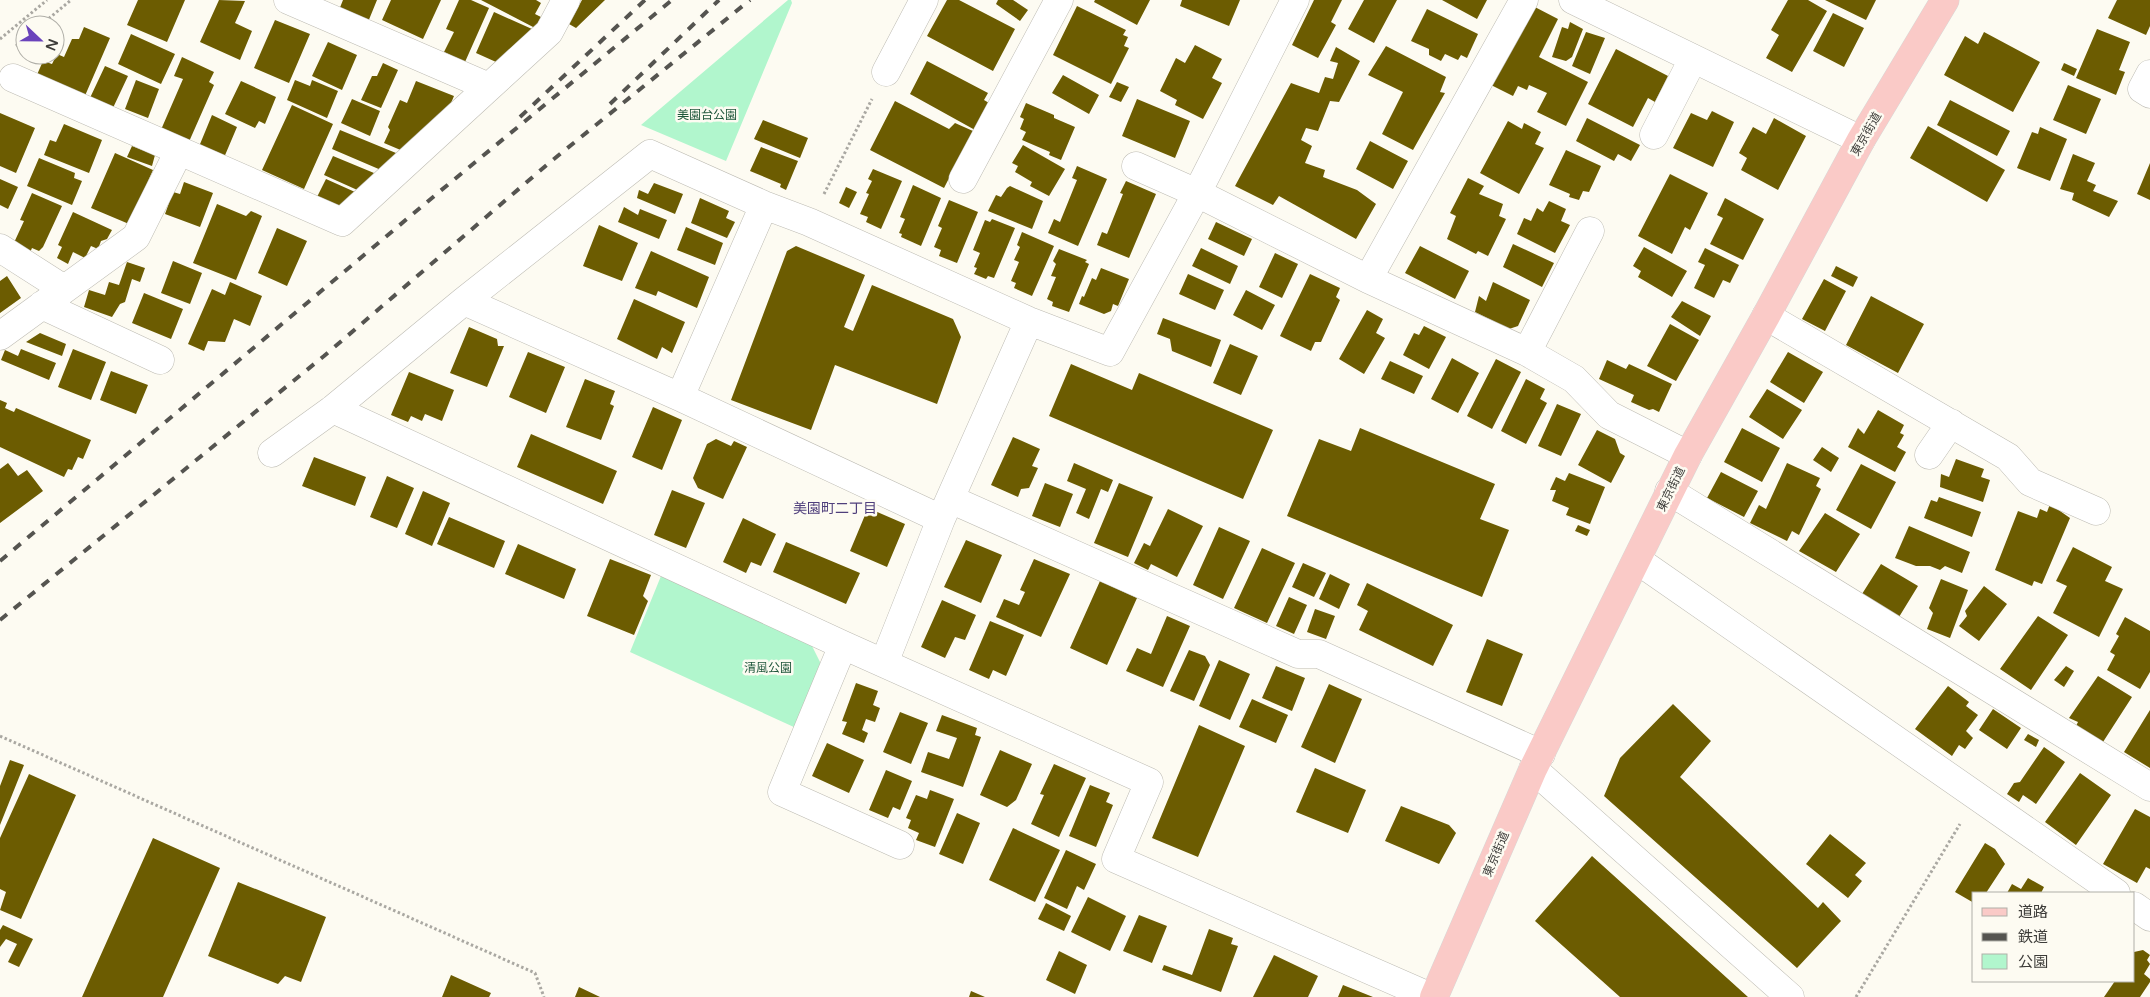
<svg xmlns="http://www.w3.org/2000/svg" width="2150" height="997" viewBox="0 0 2150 997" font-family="'Varela Round','Noto Sans JP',sans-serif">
<rect width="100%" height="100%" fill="#fdfbf2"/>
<path fill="#b1f6cd" d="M788 0H791L792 3 726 161 641 125Z
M661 576 809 640 821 664 796 728 630 652Z"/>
<path fill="#6c5c01" d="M138 0H185L167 42 127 25Z
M219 0 245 1 235 23 252 31 240 60 200 42Z
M343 0H377L368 22 339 10Z
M391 0H441L423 39 382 20Z
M459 0H471L489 8 465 62 444 52 454 32 446 29Z
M481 0H536L541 3 535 14 541 17 535 28Z
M582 0H605L576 28 569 24Z
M947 0H959L1015 29 993 71 927 36Z
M998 0H1013L1028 10 1020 21 996 4Z
M1095 0H1150L1137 25 1094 2Z
M1182 0H1240L1229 26 1180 6Z
M1314 0H1342L1331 22 1336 25 1318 58 1292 45Z
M1364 0H1397L1374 43 1348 29Z
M1442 0H1487L1477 19Z
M1788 0H1808L1827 11 1792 72 1766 58 1779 35 1771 30Z
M1825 0H1876L1866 20Z
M2117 0H2150V26L2146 35 2108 18Z
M1531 5 1558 19 1539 57 1588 82 1566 126 1537 112 1547 93 1529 85 1527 90 1518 86 1513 96 1491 85Z
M1077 6 1126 30 1123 35 1128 37 1124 46 1129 48 1111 84 1053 55Z
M1427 9 1478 34 1467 58 1461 55 1458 60 1445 54 1441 61 1429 55V49L1411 41Z
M494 12 532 29 505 66 476 53Z
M1833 13 1864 28 1844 67 1813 51Z
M275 20 310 34 289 83 254 68Z
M1570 22 1583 29 1572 57 1566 61 1552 57 1562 27 1568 29Z
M84 27 110 38 84 98 36 77 43 61 52 64 57 54 64 57 72 39H79Z
M2097 29 2130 42 2119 70 2125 72 2116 95 2076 78Z
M1586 32 1605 38 1590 74 1572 66Z
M1984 32 2040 62 2013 112 1944 75 1965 36 1978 44Z
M131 34 175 54 161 84 118 64Z
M328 42 357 55 342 90 312 76Z
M1195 45 1222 59 1212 78 1222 83 1203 119 1175 105 1177 100 1160 91 1176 58 1185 63Z
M1386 46 1446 77 1440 92 1445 93 1413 150 1382 134 1403 92 1368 75Z
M1336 47 1360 61 1339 102 1330 101 1318 131 1306 128 1301 140 1312 146 1305 163 1325 170 1323 177 1357 190 1376 204 1356 239 1279 196 1273 205 1235 186 1291 83 1319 93 1325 77 1333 79 1338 63 1330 61Z
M1616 49 1668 76 1655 102 1648 98 1633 127 1588 104Z
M182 57 214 72 209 82 214 85 188 144 160 132 183 79 174 76Z
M927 61 988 93 984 100 989 103 975 130 910 94Z
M383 63 398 70 381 108 361 100 372 76H377Z
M2064 63 2077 69 2074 76 2061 70Z
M105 66 128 76 112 110 89 100Z
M1063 75 1099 95 1089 114 1052 93Z
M136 80 159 89 148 118 125 109Z
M295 80 310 86 312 80 338 91 327 118 287 100Z
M241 81 276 97 265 124 259 121 255 128 225 114Z
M416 81 454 96 443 122 430 134 421 130 410 154 384 143 390 130 388 127 400 100 407 103Z
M1117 82 1129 87 1121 102 1109 97Z
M2068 85 2101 99 2086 134 2053 120Z
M352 99 380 111 370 136 341 123Z
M1137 99 1190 121 1175 158 1122 136Z
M1950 100 2010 131 1997 156 1937 125Z
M895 101 949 129 955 123 973 131 944 188 870 150Z
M1026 103 1054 115V118L1075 127 1061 160 1049 155 1050 152 1022 140 1026 132 1020 129 1024 119 1020 117Z
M292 105 333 124 304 189 262 170Z
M1712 111 1734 122 1713 167 1673 148 1691 113 1707 120Z
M0 113 35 128 16 173 0 166Z
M212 115 237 127 223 160 198 149Z
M1587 118 1640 145 1631 161 1618 154 1614 161 1576 141Z
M1774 118 1806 136 1778 190 1741 170 1747 158 1739 153 1753 127 1766 134Z
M763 120 808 138 800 158 754 139Z
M1508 121 1522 129 1524 123 1541 132 1535 144 1544 148 1519 194 1480 173Z
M64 124 102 140 89 173 44 155 50 140 56 142Z
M1928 126 2005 170 1987 202 1910 158Z
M2040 127 2067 139 2050 181 2017 168 2032 132 2038 134Z
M340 130 396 153 388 173 332 149Z
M1370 141 1408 161 1393 189 1356 169Z
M1023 145 1065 169 1049 196 1030 186 1032 182 1015 172 1018 166 1012 163Z
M132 146 155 155 152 166 127 157Z
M761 147 798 161 786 190 780 187 781 184 750 171Z
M1566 150 1601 166 1589 192 1583 191 1579 200 1569 197 1570 194 1549 185Z
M115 153 153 170 129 224 91 208Z
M2073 154 2095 163 2087 181 2096 185 2093 191 2118 201 2109 217 2072 200 2074 193 2060 189Z
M333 156 374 173 364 193 324 175Z
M39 158 75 173 74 178 82 181 72 205 27 186Z
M2150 163V200L2137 194Z
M1077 166 1107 179 1078 246 1048 233 1054 219 1060 222 1077 180 1072 178Z
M873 169 902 181 881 229 866 222 868 217 860 214 869 194 866 193 872 181 868 179Z
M1670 174 1708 193 1690 230 1685 227 1672 254 1638 236Z
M1468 178 1484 186 1479 194 1503 204 1499 216 1506 219 1488 256 1478 251 1476 254 1447 239 1456 216 1450 213Z
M0 179 18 187 8 209 0 205Z
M326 179 355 192 343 216 314 203Z
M1126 181 1156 194 1129 258 1097 245 1102 232 1107 234 1123 194 1120 193Z
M184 182 213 193 200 227 165 214 173 192 180 194Z
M654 183 683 194 675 214 637 198 639 190 648 194Z
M913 185 941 198 921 246 901 237 902 234 899 233 905 219 900 217Z
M1010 186 1043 201 1032 229 988 211 996 195 1001 197 1007 188Z
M846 187 857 192 849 208 839 203Z
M32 193 62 206 43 247 39 251 32 248 29 255 12 247 24 221 20 220Z
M700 198 729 211 726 218 735 222 727 238 691 223Z
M1725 198 1764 219 1743 260 1710 244 1723 218 1717 215Z
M949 200 978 212 957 263 939 256 941 250 934 247 942 228 938 226Z
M1549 201 1566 209 1561 221 1570 225 1555 253 1517 234 1524 218 1531 221 1537 208 1543 212Z
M217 204 246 216 251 211 262 216 236 280 193 263Z
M624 207 638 215 640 209 667 220 659 239 618 222Z
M73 212 112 230 107 239 101 241 98 249 91 246 85 258 73 252 68 264 57 258 62 247 58 245Z
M992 219 1015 228 994 278 988 276 986 279 974 274 977 268 974 267 980 253 973 250 985 220 990 222Z
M1216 222 1252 239 1244 256 1208 239Z
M599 225 638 243 622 281 583 266Z
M686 227 723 243 715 265 677 250Z
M277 228 307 241 287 286 258 273Z
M1022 232 1054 246 1032 296 1014 288 1016 283 1011 281 1019 262 1014 260 1020 247 1017 245Z
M1513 244 1554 263 1542 287 1503 267Z
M796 246 865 275 844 327 853 331 872 285 953 319 961 337 937 404 835 365 811 430 731 400 787 251Z
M1420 246 1469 271 1455 299 1405 273Z
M1644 247 1687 271 1672 297 1638 277 1641 271 1633 266Z
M1201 248 1238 266 1230 284 1192 266Z
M1705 248 1739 265 1730 283 1723 280 1714 298 1694 288 1705 265 1698 262Z
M1059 249 1087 260 1085 262 1089 264 1069 312 1052 306 1053 302 1047 299 1056 277 1051 276 1056 264 1053 261Z
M651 251 709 277 697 308 658 291 656 296 635 288Z
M1275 253 1298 264 1282 298 1259 287Z
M173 261 202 273 190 304 161 293Z
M127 262 145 268 140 282 132 279 125 302 120 304 112 317 84 307 89 290 105 295 109 282 119 285Z
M1836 266 1858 277 1853 287 1831 276Z
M1101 268 1129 279 1118 306 1113 304 1111 311 1104 314 1079 304 1082 296 1084 297 1092 278 1096 280Z
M1188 274 1224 290 1215 310 1179 294Z
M1310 274 1340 288 1336 297 1340 300 1321 342H1315L1311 351 1280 336Z
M7 276 21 298 0 313V281Z
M1824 279 1846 291 1825 331 1802 319Z
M230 282 262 296 250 326 234 319 225 342 208 341 204 351 188 344 212 289 225 295Z
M1493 282 1530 300 1518 326 1509 329 1475 312 1479 296 1486 301Z
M1246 290 1275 305 1262 330 1233 315Z
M144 293 183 309 171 339 132 323Z
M1871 296 1924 324 1898 373 1846 345Z
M634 299 685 322 672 353 662 347 657 359 617 339Z
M1682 301 1711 316 1700 336 1671 317Z
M1367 310 1383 319 1376 333 1385 338 1364 374 1339 359Z
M1163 318 1221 340 1211 367 1172 351 1170 339 1157 334Z
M1670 324 1699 340 1676 381 1647 366Z
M1424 326 1446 337 1429 369 1403 355 1414 333 1419 335Z
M469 327 497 339 498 346H504L487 387 450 373Z
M40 333 66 344 62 356 26 342Z
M1230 344 1258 356 1241 395 1213 383Z
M21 349 56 363 49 380 1 360 5 350 18 356Z
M73 349 106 362 91 400 58 387Z
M528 352 565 367 546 413 509 397Z
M1788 352 1823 372 1804 403 1770 382Z
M1452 358 1479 373 1458 413 1431 399Z
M1496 359 1521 372 1492 429 1467 416Z
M1607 360 1626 369 1629 364 1672 384 1659 412 1653 409 1649 410 1631 402 1634 395 1599 379Z
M1390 361 1423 376 1414 394 1381 379Z
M1071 364 1132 390 1139 373 1273 430 1243 499 1049 416Z
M111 371 148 385 136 414 100 400Z
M409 372 454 390 442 421 425 414 422 421 411 416 408 422 391 415Z
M585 379 615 391 610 404 614 406 601 440 566 427Z
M1526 379 1545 389 1540 399 1547 403 1526 444 1501 431Z
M1767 389 1802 410 1783 439 1749 417Z
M0 400 7 403 5 408 14 412 16 408 91 440 83 459 78 457 72 470 68 469 64 477 0 447Z
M1557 404 1581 414 1561 456 1538 446Z
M653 407 682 420 662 470 632 457Z
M1878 410 1904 425 1900 433 1904 435 1897 447 1906 452 1895 472 1848 447 1858 428 1864 434Z
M1360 428 1495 484 1480 519 1509 530 1482 597 1287 516 1319 439 1351 451Z
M1742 428 1780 448 1762 482 1724 462Z
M1597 430 1615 439 1620 453 1625 456 1611 483 1578 465Z
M531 434 617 471 603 504 517 467Z
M1013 437 1040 449 1032 466 1038 468 1029 488 1021 489 1018 497 991 485Z
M716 439 731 446 734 441 747 447 723 499 698 488 693 478 707 444Z
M1822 447 1839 458 1831 472 1813 460Z
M314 457 366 477 355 506 302 486Z
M1956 459 1984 469 1981 477 1990 480 1983 502 1940 487 1941 474 1949 477Z
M8 463 18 476 27 470 43 491 0 523V469Z
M1074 463 1113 480 1108 492 1101 489 1089 519 1076 513 1086 489 1067 481Z
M1787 463 1820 478 1816 486 1821 489 1799 535 1792 531 1787 541 1750 523 1759 505 1766 509Z
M1861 464 1896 482 1871 529 1836 510Z
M1721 472 1758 491 1744 517 1707 498Z
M1569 473 1605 487 1590 524 1566 515 1569 508 1552 501 1556 490H1550L1556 477 1565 481Z
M387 476 414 488 397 528 370 517Z
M1045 483 1073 494 1060 527 1032 516Z
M1119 483 1153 497 1128 557 1094 543Z
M672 490 705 503 686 548 654 535Z
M423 491 450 503 432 546 405 534Z
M1939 497 1981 512 1972 537 1924 518 1931 500 1937 502Z
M2050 504 2070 518 2042 584 2034 581 2032 586 1995 570 2018 511 2037 518 2040 509 2047 512Z
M868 508 905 524 887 567 850 551Z
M1168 509 1203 526 1177 577 1151 564 1148 570 1134 563 1144 543 1150 546Z
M1825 513 1860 534 1836 572 1799 551Z
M449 517 505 541 494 568 437 544Z
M743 518 776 534 761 566 751 562 746 573 723 562Z
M1578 525 1590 530 1587 536 1575 531Z
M1909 526 1970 552 1962 573 1945 566 1940 570 1930 566H1916L1895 558Z
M1219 527 1250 541 1223 599 1193 585Z
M966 540 1002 555 981 603 944 587Z
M786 542 860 573 846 604 773 572Z
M518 544 576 569 564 599 505 574Z
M2073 547 2112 567 2105 581 2123 589 2099 637 2053 613 2067 586 2056 581Z
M1262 548 1295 563 1267 623 1234 608Z
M610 559 651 575 643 596 648 601 634 635 587 616Z
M1034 559 1070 574 1041 637 996 617 1004 599 1019 605 1025 592 1020 590Z
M1303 563 1326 573 1314 597 1292 587Z
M1881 564 1918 586 1899 617 1862 594Z
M1330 574 1350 584 1339 609 1319 599Z
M1941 579 1968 590 1950 638 1927 629 1933 613 1929 608Z
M1100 581 1137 598 1107 665 1070 648Z
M1367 583 1453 625 1433 666 1359 630 1368 611 1357 605Z
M1984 586 2007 604 1979 641 1959 626 1967 616 1965 611Z
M1289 597 1307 605 1294 634 1276 626Z
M942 600 976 615 965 640 955 637 945 658 921 647Z
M1315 609 1335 616 1326 639 1307 632Z
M1167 616 1190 626 1163 687 1126 671 1137 648 1151 654Z
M2038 616 2068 635 2031 690 2000 669Z
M2125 617 2150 631V672L2140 689 2107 670 2115 655 2110 652 2119 636 2116 634Z
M990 621 1024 635 1006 676 993 670 989 679 969 670Z
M1487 639 1523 654 1502 706 1466 692Z
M1189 650 1205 656 1210 665 1194 701 1170 691Z
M1219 660 1250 674 1230 720 1199 706Z
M1276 666 1305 678 1292 711 1262 698Z
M2066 666 2074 671 2064 687 2054 680Z
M2098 676 2132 697 2103 742 2075 728 2078 722 2069 718Z
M856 683 878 691 873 705 880 708 875 722 866 719 862 730 868 733 864 743 842 734 847 722 842 721Z
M1329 684 1362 699 1335 763 1301 747Z
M1948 686 1969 702 1966 706 1978 715 1966 731 1973 738 1965 749 1959 745 1952 756 1915 729Z
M1252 699 1288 715 1276 743 1239 727Z
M1673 704 1711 741 1680 777 1818 908 1823 902 1841 921 1797 968 1604 796 1620 758Z
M1993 709 2021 728 2007 749 1979 730Z
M2150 710V768L2124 752Z
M900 712 928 723 911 764 883 752Z
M942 715 977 728 975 735 981 737 963 787 921 772 928 752 949 759 957 738 936 731Z
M1199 725 1245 746 1198 857 1152 838Z
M2028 734 2039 740 2036 747 2024 740Z
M827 743 864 760 849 793 812 776Z
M2044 747 2065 762 2036 804 2023 795 2019 802 2007 794 2014 783 2020 782Z
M1000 750 1032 764 1016 800 1007 807 980 795Z
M10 760 24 765 0 825V786Z
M1054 764 1086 778 1059 837 1031 824 1044 795 1040 794Z
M1315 768 1366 790 1348 833 1296 812Z
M886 770 912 781 900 810 893 807 888 818 869 810Z
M2080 773 2111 795 2076 845 2045 822Z
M29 774 76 795 21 919 0 910 6 892 0 889V838Z
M1090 785 1110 793 1106 802 1113 805 1096 847 1069 836Z
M930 790 954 799 935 847 916 840 919 833 908 828 911 820 906 818 916 795 927 799Z
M1401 806 1449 825 1456 833 1439 864 1385 841Z
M2135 809 2150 817V869L2146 867 2137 883 2103 864Z
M957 813 980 823 963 864 939 854Z
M1013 828 1060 850 1035 902 989 880Z
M1830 834 1866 863 1855 875 1862 881 1848 898 1806 864Z
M153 838 220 868 163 997H82Z
M1985 843 1995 849 2005 864 1986 893H1974V903L1955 892Z
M1066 850 1096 864 1084 890 1077 886 1067 909 1044 898Z
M1592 856 1748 997H1620L1535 921Z
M2028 878 2044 887 2041 893H2007L2012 884 2021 889Z
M238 882 326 917 301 982 285 976 278 984 208 956Z
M1088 897 1126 916 1110 951 1071 932Z
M1046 903 1071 916 1064 931 1038 919Z
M1139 915 1167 926 1152 963 1123 951Z
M3 925 33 939 19 967 8 962 17 944 6 939 0 947V930Z
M1209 929 1233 938 1231 944 1238 946 1221 992 1162 970 1164 965 1192 975Z
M2143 950 2150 955 2147 960 2150 964 2144 974 2150 979V982L2140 997H2104L2115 981H2134V952Z
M1059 951 1087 965 1075 994 1046 980Z
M1274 955 1318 976 1308 997H1253Z
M451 975 491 993 489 997H442Z
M1343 985 1373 997H1338Z
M579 987 600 997H575Z
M971 991 985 997H969Z"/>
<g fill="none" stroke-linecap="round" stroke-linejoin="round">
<defs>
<path id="minor" d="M288 0 489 87 549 32 566 0
M1573 0 1861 140
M886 72 924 0
M2150 74 2142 89 2150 94
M13 78 342 222 489 87
M1654 135 1693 59
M1136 166 1197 193 1368 279 1527 352 1574 379 1609 415 1688 455
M963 179 1059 0
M0 248 64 289
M1368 279 1524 0
M464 301 680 397 941 519
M42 305 160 360
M1766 316 2008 457 2030 482 2096 511
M0 336 136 237 179 151
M1527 352 1590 231
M680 397 764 205
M333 409 843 645 1149 782 1116 859 1431 997
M272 453 333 409 464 301 650 154 764 205 809 222 1029 321 1110 352 1197 193 1295 0
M1929 455 1951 423
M1669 491 2150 787
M950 499 1298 654H1319L1541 754
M1637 560 2116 893
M843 645 782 792 900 845
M884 663 941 519 1029 321
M1533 769 1790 997
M2134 906 2150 917"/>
<path id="major" d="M1434 997 1533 769 1688 455 1766 316 1861 140 1945 0"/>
</defs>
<use href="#minor" stroke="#bdbbb3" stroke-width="29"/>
<use href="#major" stroke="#d8d8d7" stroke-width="29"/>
<path stroke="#aaa8a2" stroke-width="3" stroke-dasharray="2.5 2.5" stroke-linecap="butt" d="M41 25 71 0
M0 39 47 0
M16 46 25 39
M824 194 872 99
M0 736 535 973 544 997
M1856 997 1960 824"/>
<use href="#minor" stroke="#fff" stroke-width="28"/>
<use href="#major" stroke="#facac7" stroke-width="28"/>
<path stroke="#555450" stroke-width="4" stroke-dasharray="9 9" stroke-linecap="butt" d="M610 104 719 0
M520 117 645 0
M0 561 439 192 672 0
M0 620 324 356 549 163 750 0"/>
</g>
<g text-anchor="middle" stroke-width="5" stroke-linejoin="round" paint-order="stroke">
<g font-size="12" fill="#1e563a" stroke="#fdfbf2">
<text x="707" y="119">美園台公園</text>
<text x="768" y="672">清風公園</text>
</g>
<g font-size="12" fill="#3d3c39" stroke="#fdfbf2">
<text transform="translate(1866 134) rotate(-60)" y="4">東京街道</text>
<text transform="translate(1671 489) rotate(-64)" y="4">東京街道</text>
<text transform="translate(1496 854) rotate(-67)" y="4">東京街道</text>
</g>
<g font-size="14" fill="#4f3f7c" stroke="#fdfbf2">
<text x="835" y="513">美園町二丁目</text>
</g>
</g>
<rect x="1972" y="892" width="162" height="90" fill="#fdfbf2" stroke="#b0afa8"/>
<rect x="1982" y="908" width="25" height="8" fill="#facac7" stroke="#b0afa8"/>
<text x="2018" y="917" font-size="15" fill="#3d3c39">道路</text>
<rect x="1982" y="933" width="25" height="8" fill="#555450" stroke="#b0afa8"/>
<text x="2018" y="942" font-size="15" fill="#3d3c39">鉄道</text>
<rect x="1982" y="954" width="25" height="15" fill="#b1f6cd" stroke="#b0afa8"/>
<text x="2018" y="967" font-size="15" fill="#3d3c39">公園</text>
<g transform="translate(40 40) rotate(112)"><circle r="24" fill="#fdfbf2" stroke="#b0afa8"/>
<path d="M0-4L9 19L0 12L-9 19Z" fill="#6a43bb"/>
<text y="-8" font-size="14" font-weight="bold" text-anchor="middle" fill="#3d3c39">N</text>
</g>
</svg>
